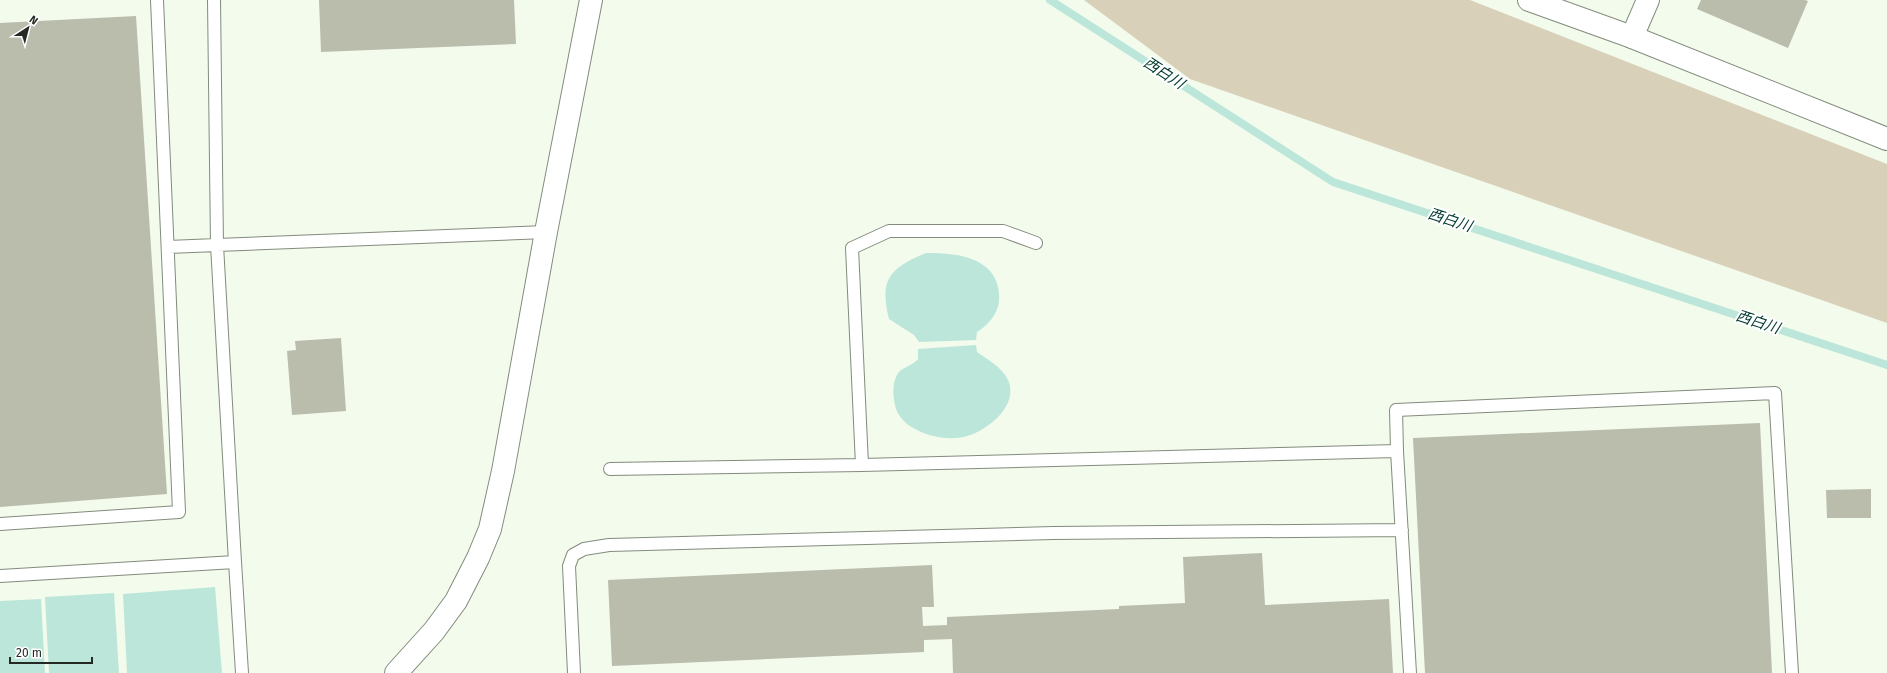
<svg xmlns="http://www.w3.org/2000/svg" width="1887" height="673" viewBox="0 0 1887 673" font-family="'Fira Sans','Noto Sans JP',sans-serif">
<rect width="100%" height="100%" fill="#f2fbec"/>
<path fill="#d8d0b8" d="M1084 0H1470L1887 164V323L1190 79Z"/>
<path fill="#bde6da" d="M926 253C959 252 1002 259 999 301 998 314 987 326 977 332L976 340 919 342 914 335 889 319C879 279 890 268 926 253Z
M976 345 977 352C987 359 1003 368 1008 380 1020 406 985 433 963 437 941 442 900 431 895 405 893 396 892 384 897 375 901 367 913 366 918 359V349Z
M215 587 222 673H127L123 594Z
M114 593 119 673H49L45 597Z
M41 599 45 673H0V601Z"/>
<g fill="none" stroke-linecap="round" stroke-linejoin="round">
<path stroke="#bde6da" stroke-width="8" d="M1050 0 1333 182 1887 365"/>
</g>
<path fill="#babcac" d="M319 0H514L516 44 321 52Z
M1701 0H1805L1808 1 1788 48 1697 9Z
M136 16 167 494 0 507V23Z
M341 338 346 411 292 415 287 351 296 350 295 341Z
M1760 423 1772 673H1425L1413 438Z
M1871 489V518H1827L1826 490Z
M1262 553 1265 605 1389 599 1393 673H953L952 639 924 640V652L612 666 608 580 932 565 934 607H922L923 626 947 625V617L1119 609V606L1185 603 1183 557Z"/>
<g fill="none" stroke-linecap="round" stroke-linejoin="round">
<defs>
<path id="service" d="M168 247 217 245 214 0
M1397 451 1410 673
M862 465 852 248 889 231H1003L1036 243
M610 469 862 465 1397 451 1396 410 1775 393 1792 673
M0 524 179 512 157 0
M235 562 242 673
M0 576 235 562 217 245 546 232
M574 673 569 566 573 555 584 549 609 545 1053 533 1402 530"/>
<path id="minor" d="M1632 37 1648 0
M396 673 434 631 456 601 478 558 490 529 503 471 546 232 591 0"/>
<path id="tertiary" d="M1529 0 1632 37 1887 139"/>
</defs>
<use href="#service" stroke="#838b7d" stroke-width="14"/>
<use href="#minor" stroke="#838b7d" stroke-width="24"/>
<use href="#tertiary" stroke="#838b7d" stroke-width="24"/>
<use href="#service" stroke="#fff" stroke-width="12"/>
<use href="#minor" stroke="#fff" stroke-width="22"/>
<use href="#tertiary" stroke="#fff" stroke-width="22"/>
</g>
<g text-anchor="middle" stroke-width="4" stroke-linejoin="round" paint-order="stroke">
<g font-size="15" font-style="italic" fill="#003a2e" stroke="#fff">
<text transform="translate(1164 73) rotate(33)" y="5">西白川</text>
<text transform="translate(1450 220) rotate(18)" y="5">西白川</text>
<text transform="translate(1758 322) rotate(18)" y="5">西白川</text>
</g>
</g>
<g transform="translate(28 28) rotate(36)" stroke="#ffffff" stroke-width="3" paint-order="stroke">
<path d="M0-3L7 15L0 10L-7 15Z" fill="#252923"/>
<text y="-6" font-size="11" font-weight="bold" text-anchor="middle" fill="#252923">N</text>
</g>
<path d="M10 657v6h82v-6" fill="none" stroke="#252923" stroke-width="2"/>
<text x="16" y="657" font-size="12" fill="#252923" stroke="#ffffff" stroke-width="3" paint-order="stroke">20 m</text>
</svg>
